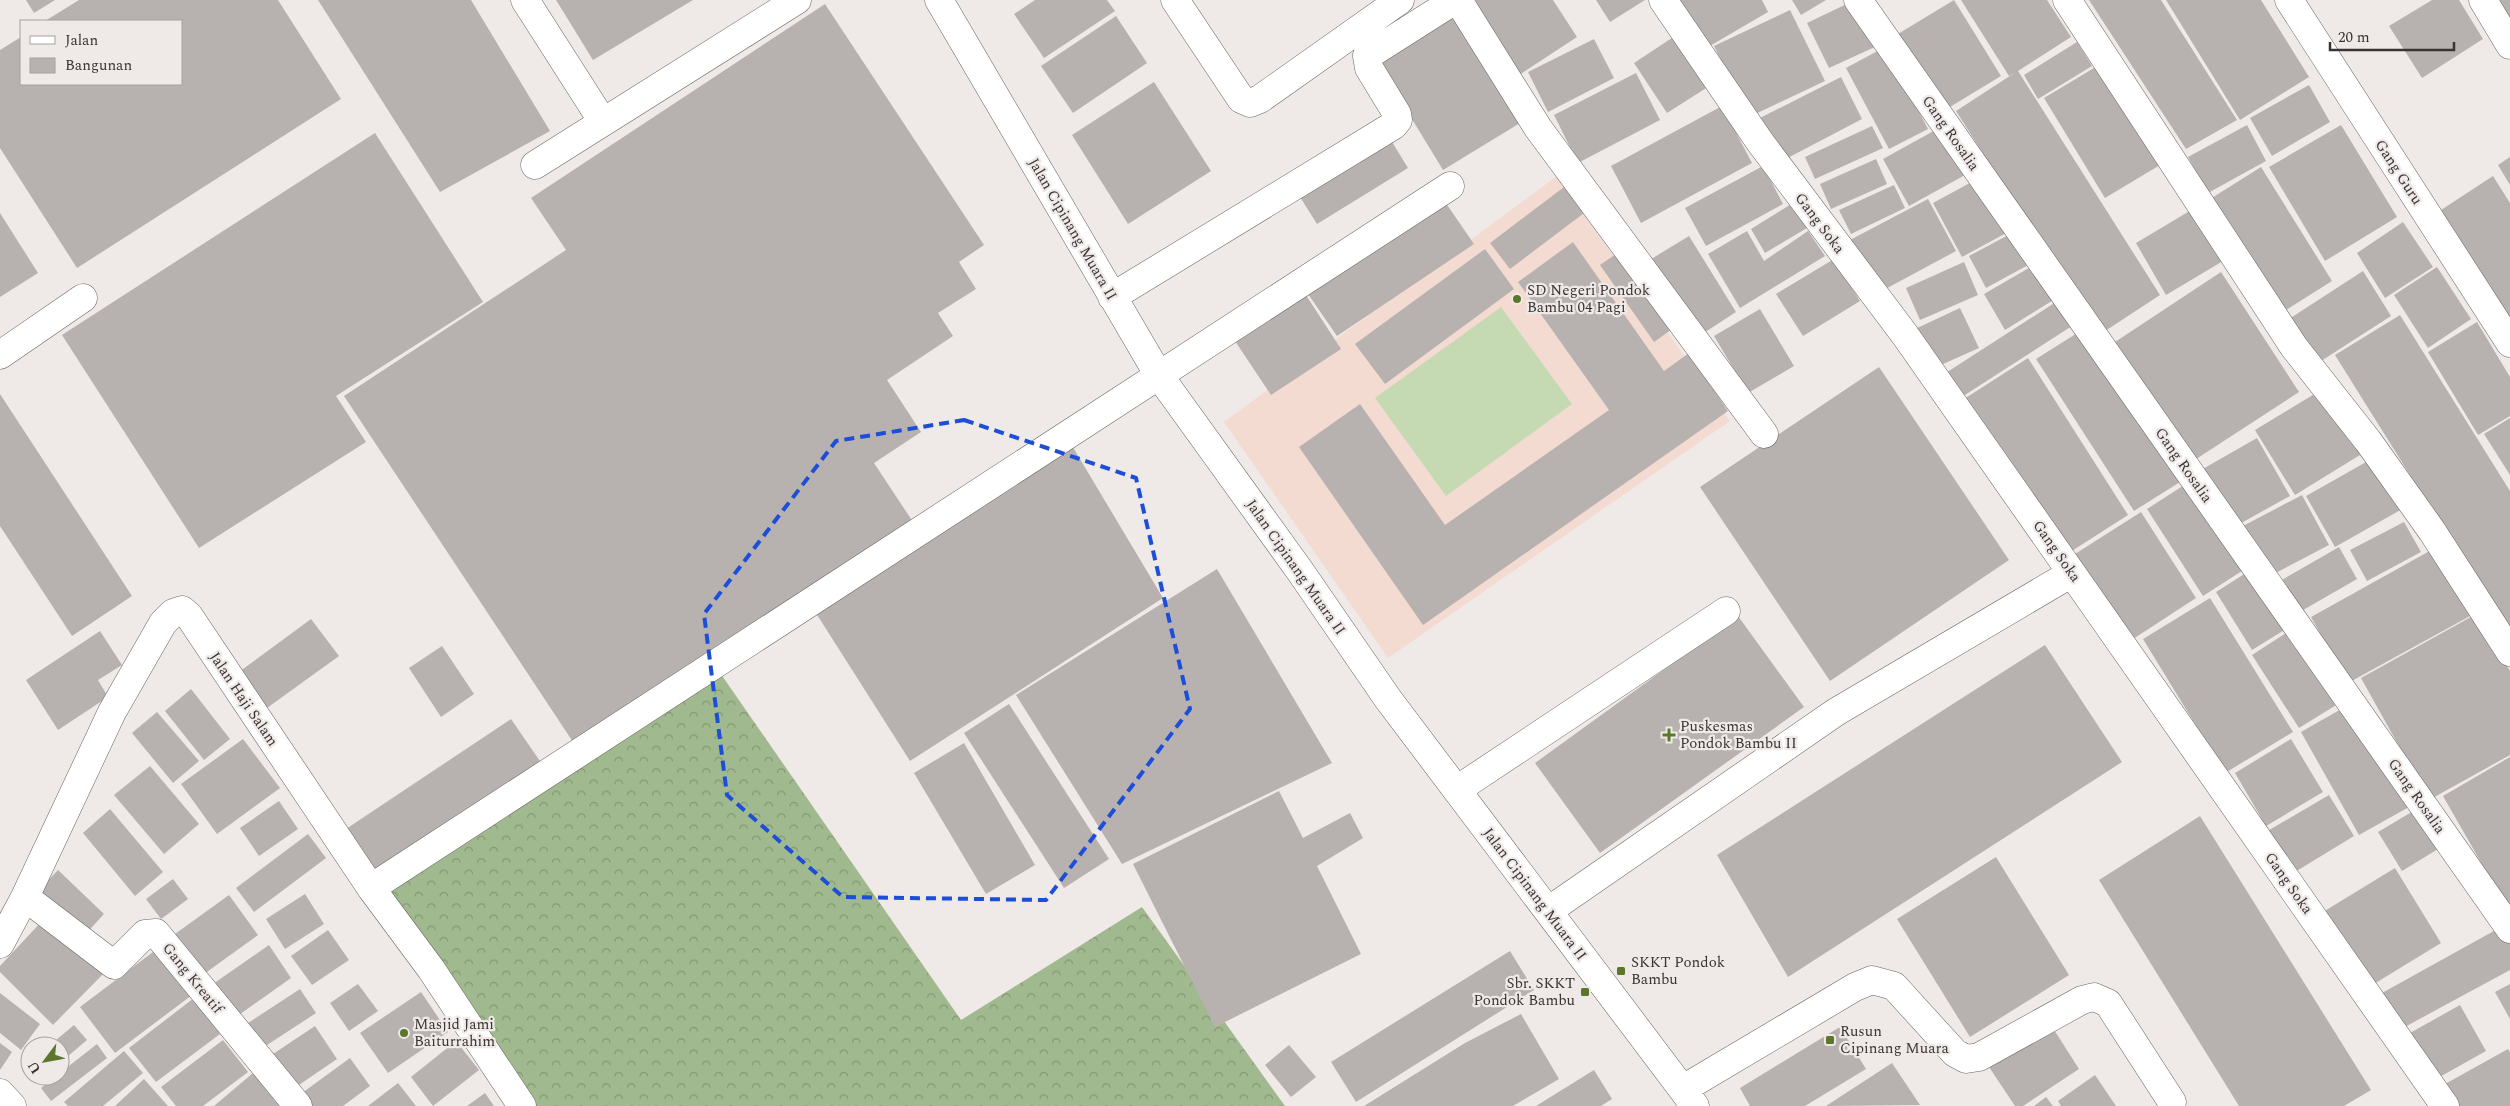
<svg xmlns="http://www.w3.org/2000/svg" width="2510" height="1106" viewBox="0 0 2510 1106" font-family="Spectral,serif">
<defs>
<pattern id="forest-crowns" width="20" height="18" patternUnits="userSpaceOnUse" patternTransform="scale(1.25)"><rect width="20" height="18" fill="#a1b98e"/><path d="M2 6a3 3 0 1 1 6 0M12 15a3 3 0 1 1 6 0" fill="none" stroke="#849775"/></pattern>
</defs>
<rect width="100%" height="100%" fill="#efe9e7"/>
<path fill="#f3dbd1" d="M1557 176 1730 421 1388 658 1224 422Z"/>
<path fill="url(#forest-crowns)" d="M716 667 961 1020 1142 907 1285 1106H533L382 891Z"/>
<path fill="#c5dab3" d="M1501 307 1572 404 1446 496 1375 398Z"/>
<path fill="#b7b2b0" d="M26 0H55L34 13Z
M79 0H278L341 99 77 268 0 148V50L21 37V84H181V21H45Z
M318 0H471L550 131 440 192Z
M556 0H693L593 60Z
M1035 0H1107L1115 11 1044 58 1014 14Z
M1473 0H1553L1577 37 1519 75Z
M1596 0H1645L1610 22Z
M1673 0H1762L1768 12 1703 50Z
M1792 0H1826L1801 15Z
M1855 0 1877 46 1829 68 1807 23Z
M1954 0 2001 76 1940 113 1893 37Z
M1961 0H2047L2071 37 2018 71 2160 295 2099 335 1956 111 2016 72 2009 76Z
M2089 0H2161L2237 120 2186 149Z
M2166 0H2261L2309 77 2240 120Z
M2432 0H2459L2483 39 2422 78 2389 26Z
M2489 0H2510V21Z
M825 4 984 245 959 262 976 289 938 313 953 336 887 380 921 432 874 463 913 522 575 745 344 396 566 250 531 198Z
M1459 10 1525 120 1443 170 1376 60Z
M1790 10 1825 81 1749 117 1714 46Z
M1116 16 1147 63 1073 113 1041 66Z
M1681 32 1714 83 1667 113 1634 63Z
M1594 39 1614 78 1548 112 1528 72Z
M2077 42 2092 66 2038 99 2024 75Z
M1885 47 1928 129 1889 149 1846 68Z
M2099 65 2160 165 2105 198 2044 98Z
M1636 73 1660 120 1578 163 1554 115Z
M1841 77 1862 119 1780 162 1758 119Z
M1154 82 1211 171 1128 224 1072 135Z
M2309 85 2330 122 2272 156 2250 118Z
M1722 106 1752 163 1641 223 1611 166Z
M2247 125 2266 161 2208 193 2188 157Z
M2341 125 2397 217 2325 261 2269 167Z
M1872 126 1883 148 1815 179 1805 157Z
M1939 128 1965 175 1909 206 1883 159Z
M1386 132 1408 168 1317 224 1295 189Z
M375 133 483 302 336 396 366 442 199 548 62 335Z
M2510 157V185L2498 165Z
M1876 159 1887 184 1831 209 1820 184Z
M1763 166 1783 204 1706 246 1685 208Z
M2261 167 2332 281 2278 315 2207 201Z
M2493 176 2510 203V333L2435 214Z
M1979 178 2008 232 1962 257 1933 203Z
M1572 181 1592 207 1510 269 1490 243Z
M1894 185 1905 208 1851 234 1839 210Z
M1443 199 1474 244 1337 336 1306 291Z
M1928 199 1956 251 1878 293 1850 240Z
M1798 200 1812 225 1765 253 1751 229Z
M2193 209 2223 261 2166 295 2136 243Z
M0 213 38 273 0 297Z
M2403 222 2433 267 2385 298 2357 253Z
M1747 231 1764 261 1808 231 1825 256 1740 308 1708 254Z
M2014 232 2030 264 1986 288 1969 256Z
M1689 236 1736 312 1696 338 1648 261Z
M1573 242 1664 371 1689 353 1728 411 1423 625 1299 447 1360 404 1445 525 1609 410 1518 282Z
M1485 249 1514 289 1385 384 1355 344Z
M1622 250 1675 327 1654 342 1600 265Z
M1834 259 1860 301 1803 336 1776 294Z
M1964 262 1978 295 1920 320 1906 288Z
M2034 265 2055 299 2005 330 1984 294Z
M2437 267 2471 319 2428 348 2394 295Z
M2363 271 2391 316 2318 363 2289 319Z
M2221 272 2299 392 2190 463 2112 344Z
M1302 289 1341 349 1271 395 1231 335Z
M2059 300 2075 324 1954 402 1938 378Z
M1960 308 1979 348 1934 368 1915 329Z
M1760 309 1794 366 1748 393 1714 336Z
M2400 315 2510 491V635L2335 355Z
M2477 322 2510 377V416L2478 435 2428 352Z
M2082 330 2180 482 2134 511 2036 359Z
M2028 358 2128 515 2064 556 1964 399Z
M1879 367 2009 560 1830 681 1700 487Z
M2321 390 2360 455 2295 495 2255 430Z
M0 394 132 596 72 636 0 526Z
M2510 418V475L2484 434Z
M2257 438 2290 496 2234 527 2201 470Z
M1068 439 1163 598 910 761 814 610Z
M2375 457 2404 508 2335 547 2306 496Z
M2189 482 2245 569 2203 596 2147 509Z
M2302 495 2329 545 2270 576 2243 526Z
M2141 512 2196 598 2130 641 2075 554Z
M2404 522 2421 552 2367 581 2350 550Z
M2339 547 2357 579 2298 613 2280 581Z
M2435 548 2472 615 2348 683 2311 617Z
M1217 569 1332 763 1122 864 1016 695Z
M2249 571 2286 629 2252 650 2216 592Z
M2210 598 2293 732 2225 773 2143 639Z
M2478 613 2510 671V755L2429 800 2361 678Z
M1738 616 1804 707 1600 853 1535 763Z
M311 619 339 656 267 708 239 672Z
M2294 628 2341 702 2299 728 2252 655Z
M100 631 122 665 98 680 108 697 58 730 26 680Z
M2045 645 2122 762 1788 977 1717 855Z
M442 646 474 694 441 717 409 668Z
M191 689 230 739 204 760 165 711Z
M1009 704 1109 859 1064 888 964 733Z
M2350 704 2409 807 2359 835 2301 732Z
M157 712 199 761 173 783 132 733Z
M511 719 544 767 379 877 346 829Z
M243 739 280 788 217 834 181 784Z
M2291 739 2323 792 2266 826 2235 773Z
M964 743 1035 865 986 894 914 773Z
M2510 757V913L2443 796Z
M150 766 199 824 164 854 114 795Z
M1279 791 1303 838 1350 813 1363 838 1317 866 1361 954 1215 1027 1133 864Z
M2329 795 2354 836 2290 875 2264 833Z
M279 801 298 829 259 856 240 828Z
M110 809 163 872 135 896 83 833Z
M2415 810 2438 849 2402 871 2378 832Z
M2200 816 2371 1090 2344 1106H2239L2099 880Z
M308 834 326 858 254 912 236 888Z
M1996 857 2069 975 1970 1037 1897 919Z
M2395 868 2441 943 2369 987 2323 912Z
M58 870 104 914 82 938 35 894Z
M173 879 188 899 161 919 146 899Z
M305 894 324 924 285 949 266 919Z
M229 895 258 935 204 974 175 934Z
M44 919 105 972 53 1025 0 972V966Z
M2501 927 2510 943V970L2401 1029 2382 993Z
M328 930 349 960 312 985 291 956Z
M269 945 291 978 236 1017 213 984Z
M157 949 192 995 115 1053 80 1007Z
M1510 951 1534 990 1356 1102 1331 1062Z
M358 984 378 1011 349 1031 330 1003Z
M2510 984V1019L2495 992Z
M300 989 316 1013 261 1049 245 1025Z
M421 992 448 1032 388 1073 360 1033Z
M0 993 40 1024 21 1050 0 1033Z
M194 998 220 1034 156 1082 129 1048Z
M2460 1005 2486 1051 2436 1079 2410 1033Z
M1521 1014 1559 1079 1513 1106H1364L1465 1043Z
M74 1025 87 1040 60 1063V1046H49Z
M2051 1025 2079 1069 2023 1106H2015L1989 1067Z
M315 1026 337 1059 293 1089 270 1056Z
M1840 1027 1866 1069 1805 1106H1750L1740 1088Z
M223 1040 248 1072 203 1106H176L161 1087Z
M456 1041 479 1070 433 1106 411 1077Z
M0 1043 12 1052 0 1070Z
M97 1044 107 1058 51 1101 41 1088 56 1076H60V1073Z
M1289 1045 1316 1077 1291 1097 1265 1065Z
M2508 1049 2510 1052V1106H2457L2445 1084Z
M124 1051 143 1073 103 1106H68L64 1102Z
M350 1058 370 1086 343 1106H311L302 1093Z
M1892 1063 1920 1105 1826 1106Z
M1594 1070 1612 1099 1601 1106H1536Z
M253 1073 279 1106H214Z
M2095 1075 2116 1106H2061L2058 1101Z
M144 1079 168 1106H115Z
M398 1083 416 1106H368Z
M485 1093 494 1106H467Z
M2046 1097 2053 1106H2034Z"/>
<g fill="none" stroke-linecap="round" stroke-linejoin="round">
<defs>
<path id="minor" d="M525 0 603 122
M939 0 1158 374 1300 571 1388 699 1695 1106
M1175 0 1241 99 1250 103 1260 99 1400 0
M1458 0 1538 128 1764 434
M1663 0 1760 142 1905 335 2445 1106
M1858 0 2510 929
M2067 0 2294 347 2368 441 2432 531 2510 652
M2289 0 2510 343
M2483 0 2510 45
M535 165 797 0
M1112 297 1394 125 1398 120 1397 114 1369 68 1367 56 1455 0
M0 355 83 298
M1458 789 1726 611
M371 888 1450 186
M25 897 114 965 145 934 156 933 298 1106
M1548 911 1836 712 2072 573
M0 944 25 897 112 712 163 623 173 613 182 610 189 616 371 888 431 969 522 1106
M1683 1089 1855 987 1872 980 1894 986 1955 1053 1966 1059 1979 1057 2082 1000 2094 997 2108 1003 2172 1102
M0 1093 12 1106"/>
</defs>
<use href="#minor" stroke="#6a6563" stroke-width="29"/>
<use href="#minor" stroke="#fff" stroke-width="28"/>
</g>
<path fill="none" stroke="#1d4ed8" stroke-width="4" stroke-dasharray="10 6" stroke-linejoin="round" d="M964 420 1136 478 1190 709 1046 900 843 897 727 795 704 614 836 441Z"/>
<g fill="#5c772b" stroke="#efe9e7" stroke-width="2">
<circle cx="1517" cy="299" r="5"/>
<path d="M1666.5 727.5h5v5h5v5h-5v5h-5v-5h-5v-5h5z"/>
<rect x="1616" y="966" width="10" height="10" rx="2.5"/>
<rect x="1580" y="987" width="10" height="10" rx="2.5"/>
<circle cx="404" cy="1033" r="5"/>
<rect x="1825" y="1035" width="10" height="10" rx="2.5"/>
</g>
<g text-anchor="middle" stroke-width="4.5" stroke-linejoin="round" paint-order="stroke">
<g font-size="15" fill="#383534" stroke="#efe9e7">
<text transform="translate(1951 133) rotate(55)" y="5">Gang Rosalia</text>
<text transform="translate(2399 172) rotate(57)" y="5">Gang Guru</text>
<text transform="translate(1820 223) rotate(53)" y="5">Gang Soka</text>
<text transform="translate(1073 229) rotate(60)" y="5">Jalan Cipinang Muara II</text>
<text transform="translate(2184 465) rotate(55)" y="5">Gang Rosalia</text>
<text transform="translate(2057 551) rotate(55)" y="5">Gang Soka</text>
<text transform="translate(1296 567) rotate(55)" y="5">Jalan Cipinang Muara II</text>
<text transform="translate(244 699) rotate(56)" y="5">Jalan Haji Salam</text>
<text transform="translate(2417 796) rotate(55)" y="5">Gang Rosalia</text>
<text transform="translate(2289 883) rotate(55)" y="5">Gang Soka</text>
<text transform="translate(1535 894) rotate(53)" y="5">Jalan Cipinang Muara II</text>
<text transform="translate(193 978) rotate(51)" y="5">Gang Kreatif</text>
</g>
<g font-size="15" fill="#383534" stroke="#efe9e7" text-anchor="start">
<text x="1527" y="295">SD Negeri Pondok<tspan x="1527" dy="17">Bambu 04 Pagi</tspan></text>
<text x="1680" y="731">Puskesmas<tspan x="1680" dy="17">Pondok Bambu II</tspan></text>
<text x="1631" y="967">SKKT Pondok<tspan x="1631" dy="17">Bambu</tspan></text>
<text x="1575" y="988" text-anchor="end">Sbr. SKKT<tspan x="1575" dy="17">Pondok Bambu</tspan></text>
<text x="414" y="1029">Masjid Jami<tspan x="414" dy="17">Baiturrahim</tspan></text>
<text x="1840" y="1036">Rusun<tspan x="1840" dy="17">Cipinang Muara</tspan></text>
</g>
</g>
<rect x="20" y="20" width="162" height="65" fill="#efe9e7" stroke="#a6a19f"/>
<rect x="30" y="36" width="25" height="8" fill="#ffffff" stroke="#a6a19f"/>
<text x="65" y="45" font-size="15" fill="#383534">Jalan</text>
<rect x="30" y="58" width="25" height="15" fill="#b7b2b0" stroke="#a6a19f"/>
<text x="65" y="70" font-size="15" fill="#383534">Bangunan</text>
<g transform="translate(45 1061) rotate(238)"><circle r="24" fill="#efe9e7" stroke="#a6a19f"/>
<path d="M0-4L9 19L0 12L-9 19Z" fill="#5c772b"/>
<text y="-8" font-size="14" font-weight="bold" text-anchor="middle" fill="#383534">U</text>
</g>
<path d="M2330 42v8h124v-8" fill="none" stroke="#383534" stroke-width="2.5"/>
<text x="2338" y="42" font-size="15" fill="#383534" stroke="#efe9e7" stroke-width="4" paint-order="stroke">20 m</text>
</svg>
